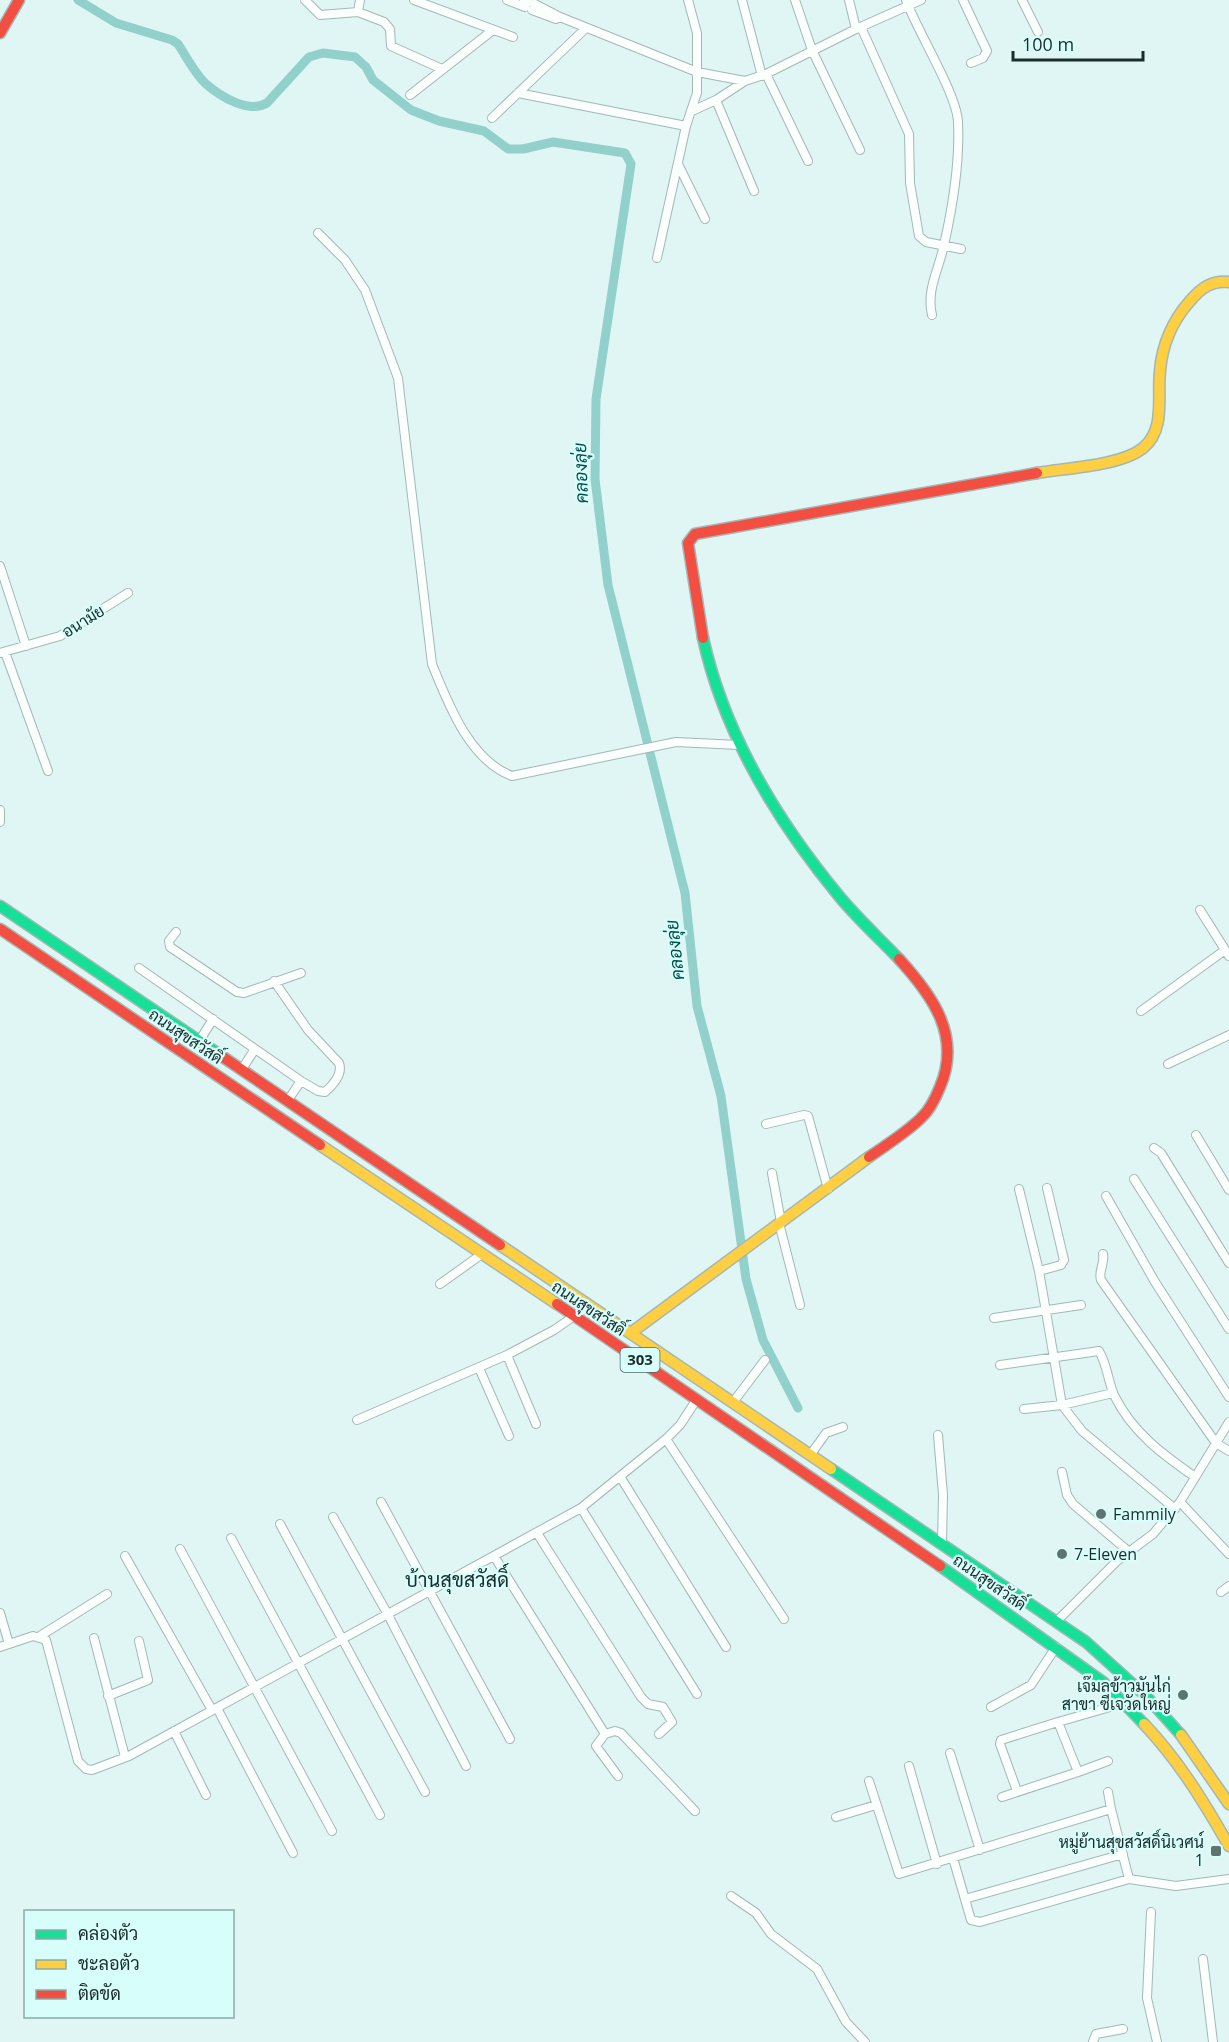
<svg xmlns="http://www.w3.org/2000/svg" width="1229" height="2042" viewBox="0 0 1229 2042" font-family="'Open Sans',Sarabun,sans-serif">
<rect width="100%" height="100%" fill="#e0f6f4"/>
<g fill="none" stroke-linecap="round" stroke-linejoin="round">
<path stroke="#91d0cb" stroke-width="9" d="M78 0 116 23 172 40 178 44C186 56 195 74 206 84 220 96 248 114 267 103L309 57 323 53 355 57 366 67 373 80 411 110 439 121 484 131 508 149H523L553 142 625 153 631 164 596 399 595 479 608 585 685 893 697 1006 721 1096 746 1279 763 1340 798 1408"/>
<defs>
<path id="street" d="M305 0 320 15 358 12 384 22 390 29 391 46 442 69
M414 0 513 37
M507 0 525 7
M524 0 529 2
M742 0 762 76
M795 0 812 50 860 150
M849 0 856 29
M906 0C917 31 957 94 958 122 960 162 953 205 944 245 939 269 926 290 932 315
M963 0 987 51 983 58 971 63
M1022 0 1038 32
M532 10 556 19 560 17 535 4
M358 12 360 0
M560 17 697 72 745 81 766 74 856 29 921 0
M861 27 909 134 910 183 919 236 926 242 961 249
M766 74 808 161
M518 93 686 126
M410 95 493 30
M716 100 754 191
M692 111 716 100 745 81
M492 118 586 28
M678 164 705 219
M318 233 345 260 365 290 398 378 432 664C448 703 469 760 512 776L676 742 739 745
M657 258 686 126 697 93V33L688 0
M0 566 26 646
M5 652 48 771
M0 653 60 636 128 593
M0 810V822
M1200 910 1229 956
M176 932 169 941 170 947 237 992 244 993 301 973
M139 968 301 1081 318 1091 325 1092C333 1085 343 1074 339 1063L308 1030 274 981
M1141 1011 1225 950
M200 1040 213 1019
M1168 1064 1229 1035
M242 1069 255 1049
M288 1100 301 1081
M766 1124 804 1115 808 1116 828 1189
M1196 1135 1229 1190
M1154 1148 1161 1153 1229 1263
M772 1173 781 1222
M1134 1179 1229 1329
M1019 1189 1039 1271 1062 1405 1082 1431 1175 1509
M1106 1196 1155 1282 1229 1397
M779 1223 800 1305
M1103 1254C1105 1264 1098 1271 1101 1280L1216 1443 1229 1451
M1039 1271 1061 1265 1064 1260 1047 1188
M440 1284 482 1254
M994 1318 1081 1305
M507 1355 536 1424
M1000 1365 1099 1351C1107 1364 1108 1381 1114 1395 1132 1432 1162 1454 1195 1477
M479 1368 509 1436
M734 1401 765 1360
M1024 1409 1062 1405 1113 1393
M357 1420 507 1355 554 1330 590 1305
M1229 1422 1180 1502 1229 1554
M938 1435 943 1495 942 1543
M666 1439 784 1619
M811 1454 826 1433 843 1427
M1062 1472 1067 1495 1073 1504 1128 1551
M621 1478 726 1647
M381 1502 510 1739
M581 1508 697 1694
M333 1517 387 1613 466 1766
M280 1524 425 1792
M537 1533 641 1697 648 1704 663 1707 672 1722 659 1734
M231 1538 380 1815
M180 1549 332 1831
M125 1556 212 1710
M494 1556 605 1734 615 1731 621 1733 695 1811
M1221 1592 1229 1586
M0 1613 9 1644
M1057 1621 1117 1561 1153 1534 1180 1502
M40 1636 107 1594
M94 1638 125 1757
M0 1647 33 1636 46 1640 78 1761 86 1769 92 1770 129 1756 581 1508 666 1439 680 1425 697 1399
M108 1696 148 1680 139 1641
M991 1707 1031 1685 1056 1647
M217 1708 293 1853
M174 1731 206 1795
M605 1734 596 1746 618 1776
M950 1753 980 1850
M909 1766 937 1864
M1078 1772 1108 1761
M869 1781 899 1874 1111 1809 1129 1879
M1017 1791 1000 1744 1001 1740 1058 1722
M1108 1792 1111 1809
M1002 1797 1078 1772 1058 1722 1124 1703
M836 1817 876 1805
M953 1858 971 1920 980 1922 1129 1879 1176 1886 1229 1879
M731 1896 756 1913 771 1934 817 1969 846 2022 865 2042
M965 1899 1123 1854
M1151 1912 1147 1998 1157 2042
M1203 1959 1213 2042
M1093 2042 1096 2034 1123 2029"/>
<path id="fast" d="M703 638C724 733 777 821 839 896 857 918 879 938 899 959
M0 906 217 1053
M831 1469 1086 1642 1147 1697 1181 1735
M940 1566 1103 1682 1144 1724"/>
<path id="slow" d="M1037 473C1065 468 1121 466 1143 448 1166 429 1157 397 1160 371 1162 345 1173 320 1190 301 1201 288 1212 280 1229 282
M320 1145 557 1304
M500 1245 831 1469
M632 1332 869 1157
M1144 1724C1179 1761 1204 1802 1229 1846
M1181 1735 1229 1804"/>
<path id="jam" d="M0 33 19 0
M703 638 688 543 695 534 1037 473
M0 929 320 1145
M217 1053 500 1245
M869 1157C886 1145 906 1133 921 1118 930 1110 936 1097 940 1087 962 1036 932 995 899 959
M557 1304 940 1566"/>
</defs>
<use href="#street" stroke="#a4b7b5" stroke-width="10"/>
<use href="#fast" stroke="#a4b7b5" stroke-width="13"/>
<use href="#slow" stroke="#a4b7b5" stroke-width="13"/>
<use href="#jam" stroke="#a4b7b5" stroke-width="13"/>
<use href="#street" stroke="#fafefd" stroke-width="8"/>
<use href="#fast" stroke="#16e098" stroke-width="10"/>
<use href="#slow" stroke="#ffcf43" stroke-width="10"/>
<use href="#jam" stroke="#f24e42" stroke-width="10"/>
</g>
<g fill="#5f7371" stroke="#d8fefb" stroke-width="2">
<circle cx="1101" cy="1514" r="6"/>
<circle cx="1062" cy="1554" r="6"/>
<circle cx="1183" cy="1695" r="6"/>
<rect x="1210" y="1845" width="12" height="12" rx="3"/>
</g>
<g text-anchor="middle" stroke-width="4.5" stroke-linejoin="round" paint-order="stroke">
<rect fill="#d8fefb" stroke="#536b69" stroke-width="1.5" x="620.5" y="1348" width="39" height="24" rx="4.5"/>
<g font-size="15" font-weight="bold" fill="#1a2c2b">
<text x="640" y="1365">303</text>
</g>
<g font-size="16" fill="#1a2c2b" stroke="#d8fefb">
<text transform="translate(83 621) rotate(-32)" y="6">อนามัย</text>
<text transform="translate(186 1036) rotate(34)" y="6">ถนนสุขสวัสดิ์</text>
<text transform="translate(589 1308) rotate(34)" y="6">ถนนสุขสวัสดิ์</text>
<text transform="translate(990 1582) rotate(35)" y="6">ถนนสุขสวัสดิ์</text>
</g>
<g font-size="16" fill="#1a2c2b" stroke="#d8fefb" text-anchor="start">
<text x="1113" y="1520">Fammily</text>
<text x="1074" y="1560">7-Eleven</text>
<text x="1171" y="1692" text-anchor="end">เจ๊มลข้าวมันไก่<tspan x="1171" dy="18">สาขา ซีเจวัดใหญ่</tspan></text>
<text x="1204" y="1848" text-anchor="end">หมู่ย้านสุขสวัสดิ์นิเวศน์<tspan x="1204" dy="18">1</tspan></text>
</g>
<g font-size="18" font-style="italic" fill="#004e4b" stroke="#d8fefb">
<text transform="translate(581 473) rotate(-92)" y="6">คลองลุ่ย</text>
<text transform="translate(675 950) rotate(-96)" y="6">คลองลุ่ย</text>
</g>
<g font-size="20" fill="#1a2c2b" stroke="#d8fefb">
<text x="457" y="1587">บ้านสุขสวัสดิ์</text>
</g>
</g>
<rect x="24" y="1910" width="210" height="108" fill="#d8fefb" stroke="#8caaa8" stroke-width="1.5"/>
<rect x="36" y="1930" width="30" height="9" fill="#16e098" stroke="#8caaa8" stroke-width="1.5"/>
<text x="78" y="1940" font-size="18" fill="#1a2c2b">คล่องตัว</text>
<rect x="36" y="1960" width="30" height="9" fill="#ffcf43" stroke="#8caaa8" stroke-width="1.5"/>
<text x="78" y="1970" font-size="18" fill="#1a2c2b">ชะลอตัว</text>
<rect x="36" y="1990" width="30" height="9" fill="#f24e42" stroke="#8caaa8" stroke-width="1.5"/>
<text x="78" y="2000" font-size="18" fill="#1a2c2b">ติดขัด</text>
<path d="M1013 51v9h130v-9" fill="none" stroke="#1a2c2b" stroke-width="3"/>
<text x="1022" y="51" font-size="18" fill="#1a2c2b" stroke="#d8fefb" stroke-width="4.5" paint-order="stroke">100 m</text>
</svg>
